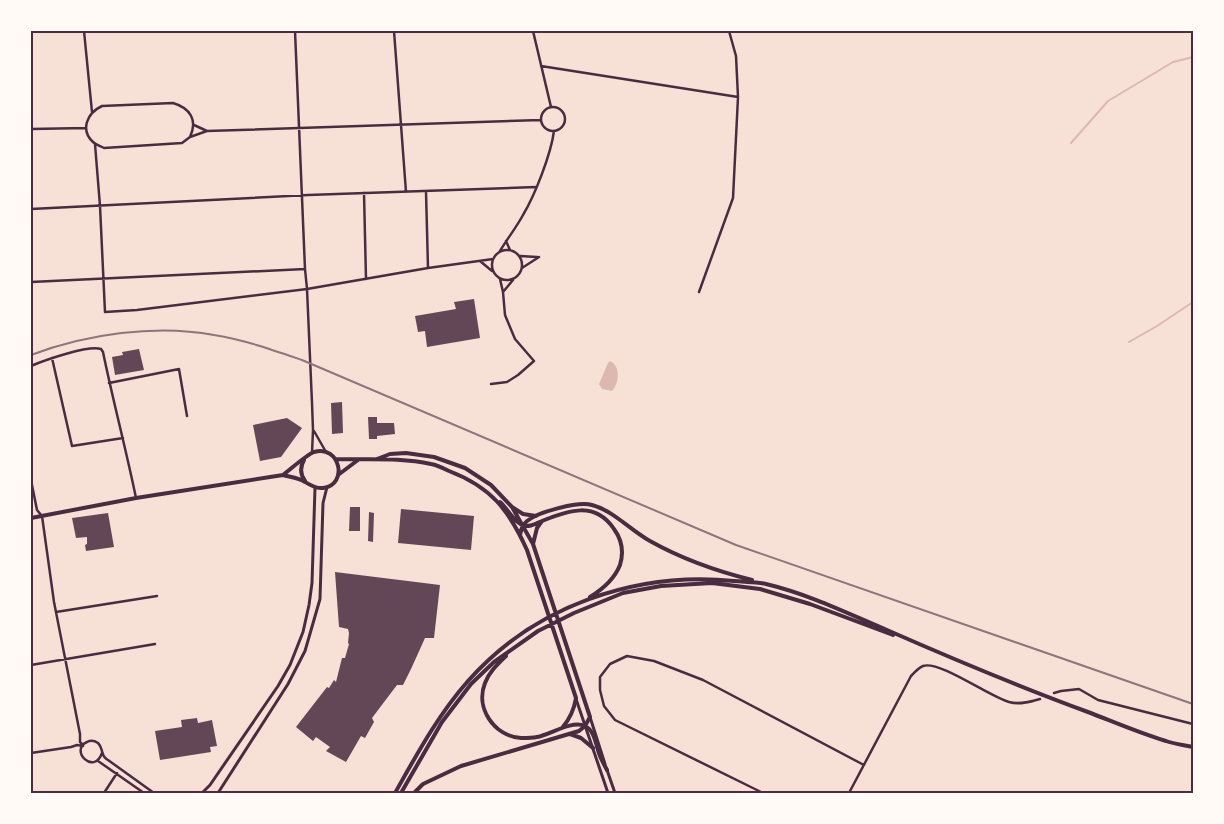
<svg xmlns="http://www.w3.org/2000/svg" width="1224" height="824" viewBox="0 0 1224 824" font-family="Arial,sans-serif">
<rect width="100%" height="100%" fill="#f7e1d7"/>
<path fill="#dcb8b0" d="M610 361C621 366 619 384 612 391L602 389 599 384 608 363Z"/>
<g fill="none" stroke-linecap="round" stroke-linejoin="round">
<path stroke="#dcb8b0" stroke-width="2" d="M1071 143 1108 101 1173 62 1193 57
M1129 342 1157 326 1193 302"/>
</g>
<path fill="#644757" d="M474 299 480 338 427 347 425 331 418 332 415 316 456 309 454 302Z
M139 349 144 370 115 375 112 357 123 355 122 352Z
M342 402 343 433 332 434 331 403Z
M368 417H377V423H394L395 434 377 436V439H369Z
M287 418 302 428 281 457 260 461 253 425Z
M350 507H360V531H349Z
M401 509 474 516 471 550 398 543Z
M369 512 374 513 373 542 368 541Z
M108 513 114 547 86 551 85 545 87 544V537L76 538 72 518Z
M335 572 440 585 434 638H425L411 669 403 685H397L372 718 374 722 365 738 361 736 346 762 326 751 330 747 316 737 313 741 296 727 327 687 329 688 334 680 336 682 342 658H345L349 644 348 643 349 633 348 629 339 627Z
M197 718 198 723 212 720 217 746 210 747 211 752 160 760 155 731 182 727 181 720Z"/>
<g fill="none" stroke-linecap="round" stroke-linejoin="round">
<path stroke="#4a2c40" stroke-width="2.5" d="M84 31 92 112
M295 31 305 269 307 289 312 403 313 430 312 453
M394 31 406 192
M533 31 551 107
M541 66 738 97
M541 119a12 12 0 1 1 24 0a12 12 0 1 1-24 0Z
M194 125 207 131
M31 129 86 128
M190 137C198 120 190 108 173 103L102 106C87 113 80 130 93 142 96 145 100 146 104 148L182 143 190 137 207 131 541 120
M95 144 100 206 105 312 137 310 307 289 428 268 493 259
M426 192 428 268
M364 193 366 279
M31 209 308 195 536 187
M506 241 510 250
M492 265a15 15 0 1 1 30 0a15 15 0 1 1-30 0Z
M500 251C507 239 516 228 523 215 535 195 551 154 554 131
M520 256 537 257
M480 261 492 271
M522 268 539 257
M31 282 305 269
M503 292 513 280
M699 292 733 198 738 97 736 56 729 31
M52 358 72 446 123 438
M31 366C45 360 88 345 101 349L103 352C113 401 126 449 136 498
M109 383 179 369 187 416
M491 384 507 382 518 375 534 361 515 339 505 315 503 292 500 279
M314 431 326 452
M31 480 37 510 42 516 54 602 80 734V742L83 745
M56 612 157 596
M31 665 155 644
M1054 693 1061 691 1079 689 1098 700 1193 724
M31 753 71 747 77 745 83 746
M102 753C94 776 69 750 87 742 91 740 95 741 98 743 102 747 101 750 103 754 103 756 106 759 108 760L154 793
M98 761 144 793
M104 793 117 773
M763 793 615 720 604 706 600 690V677L610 664 627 656 654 661 703 680 864 765
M849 793 911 676C914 673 918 668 923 666 939 660 990 697 1009 702 1019 705 1030 702 1040 699"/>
<path stroke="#4a2c40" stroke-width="3" d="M576 699 608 793
M590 717 605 764
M607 770 615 793"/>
<path stroke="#4a2c40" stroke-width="3" d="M202 793 210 785 278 686 290 665 303 632 309 605 312 583 315 488
M218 793 288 684 305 651 320 599 323 503 327 487"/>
<path stroke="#4a2c40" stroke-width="4" d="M335 459C367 460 400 457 431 464 437 465 443 468 449 471 491 487 509 510 527 550L576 698C574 710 570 719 562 728
M377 459 390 454 406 453 434 457 465 468 491 485 512 507 533 544 590 717 585 726 579 731 461 766 423 784 414 793
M304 460C300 467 300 474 305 481
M338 475 358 460
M500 502C508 509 514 523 525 526 531 527 537 523 542 521 569 510 595 501 614 529 622 540 624 552 620 565 614 580 603 589 590 597
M512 507 523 514 536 516
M31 518 136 498 283 475C290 477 299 478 305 482 311 485 315 489 323 488 349 485 340 444 314 452 306 455 291 469 283 475
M520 535C521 530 522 525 527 521 538 512 578 501 592 505 614 511 630 530 650 541 682 559 716 571 752 580
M533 544 537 528 542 521
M506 656C498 664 489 672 485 683 475 708 494 736 521 738 526 738 532 738 537 737 550 735 571 720 585 726 595 730 596 747 600 756 602 761 605 766 607 770
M570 734 581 738 593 748
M395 793C417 754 438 715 468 681 534 606 636 571 734 581 745 582 756 582 766 584 808 594 847 613 887 630 953 659 1020 687 1088 712 1114 722 1139 733 1166 741 1174 744 1184 745 1193 747
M401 793 442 722 471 684 494 662 538 631 574 613 623 593 661 586 712 583 760 589 810 604 893 635"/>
<path stroke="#8f747c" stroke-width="2" d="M31 355C86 334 156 324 214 335 245 340 273 350 302 360L736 545 1193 704"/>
</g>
<rect width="1224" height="824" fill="none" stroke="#fffaf5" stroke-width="65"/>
<rect x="32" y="32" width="1160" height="760" fill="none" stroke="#4a2c40" stroke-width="2"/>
</svg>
